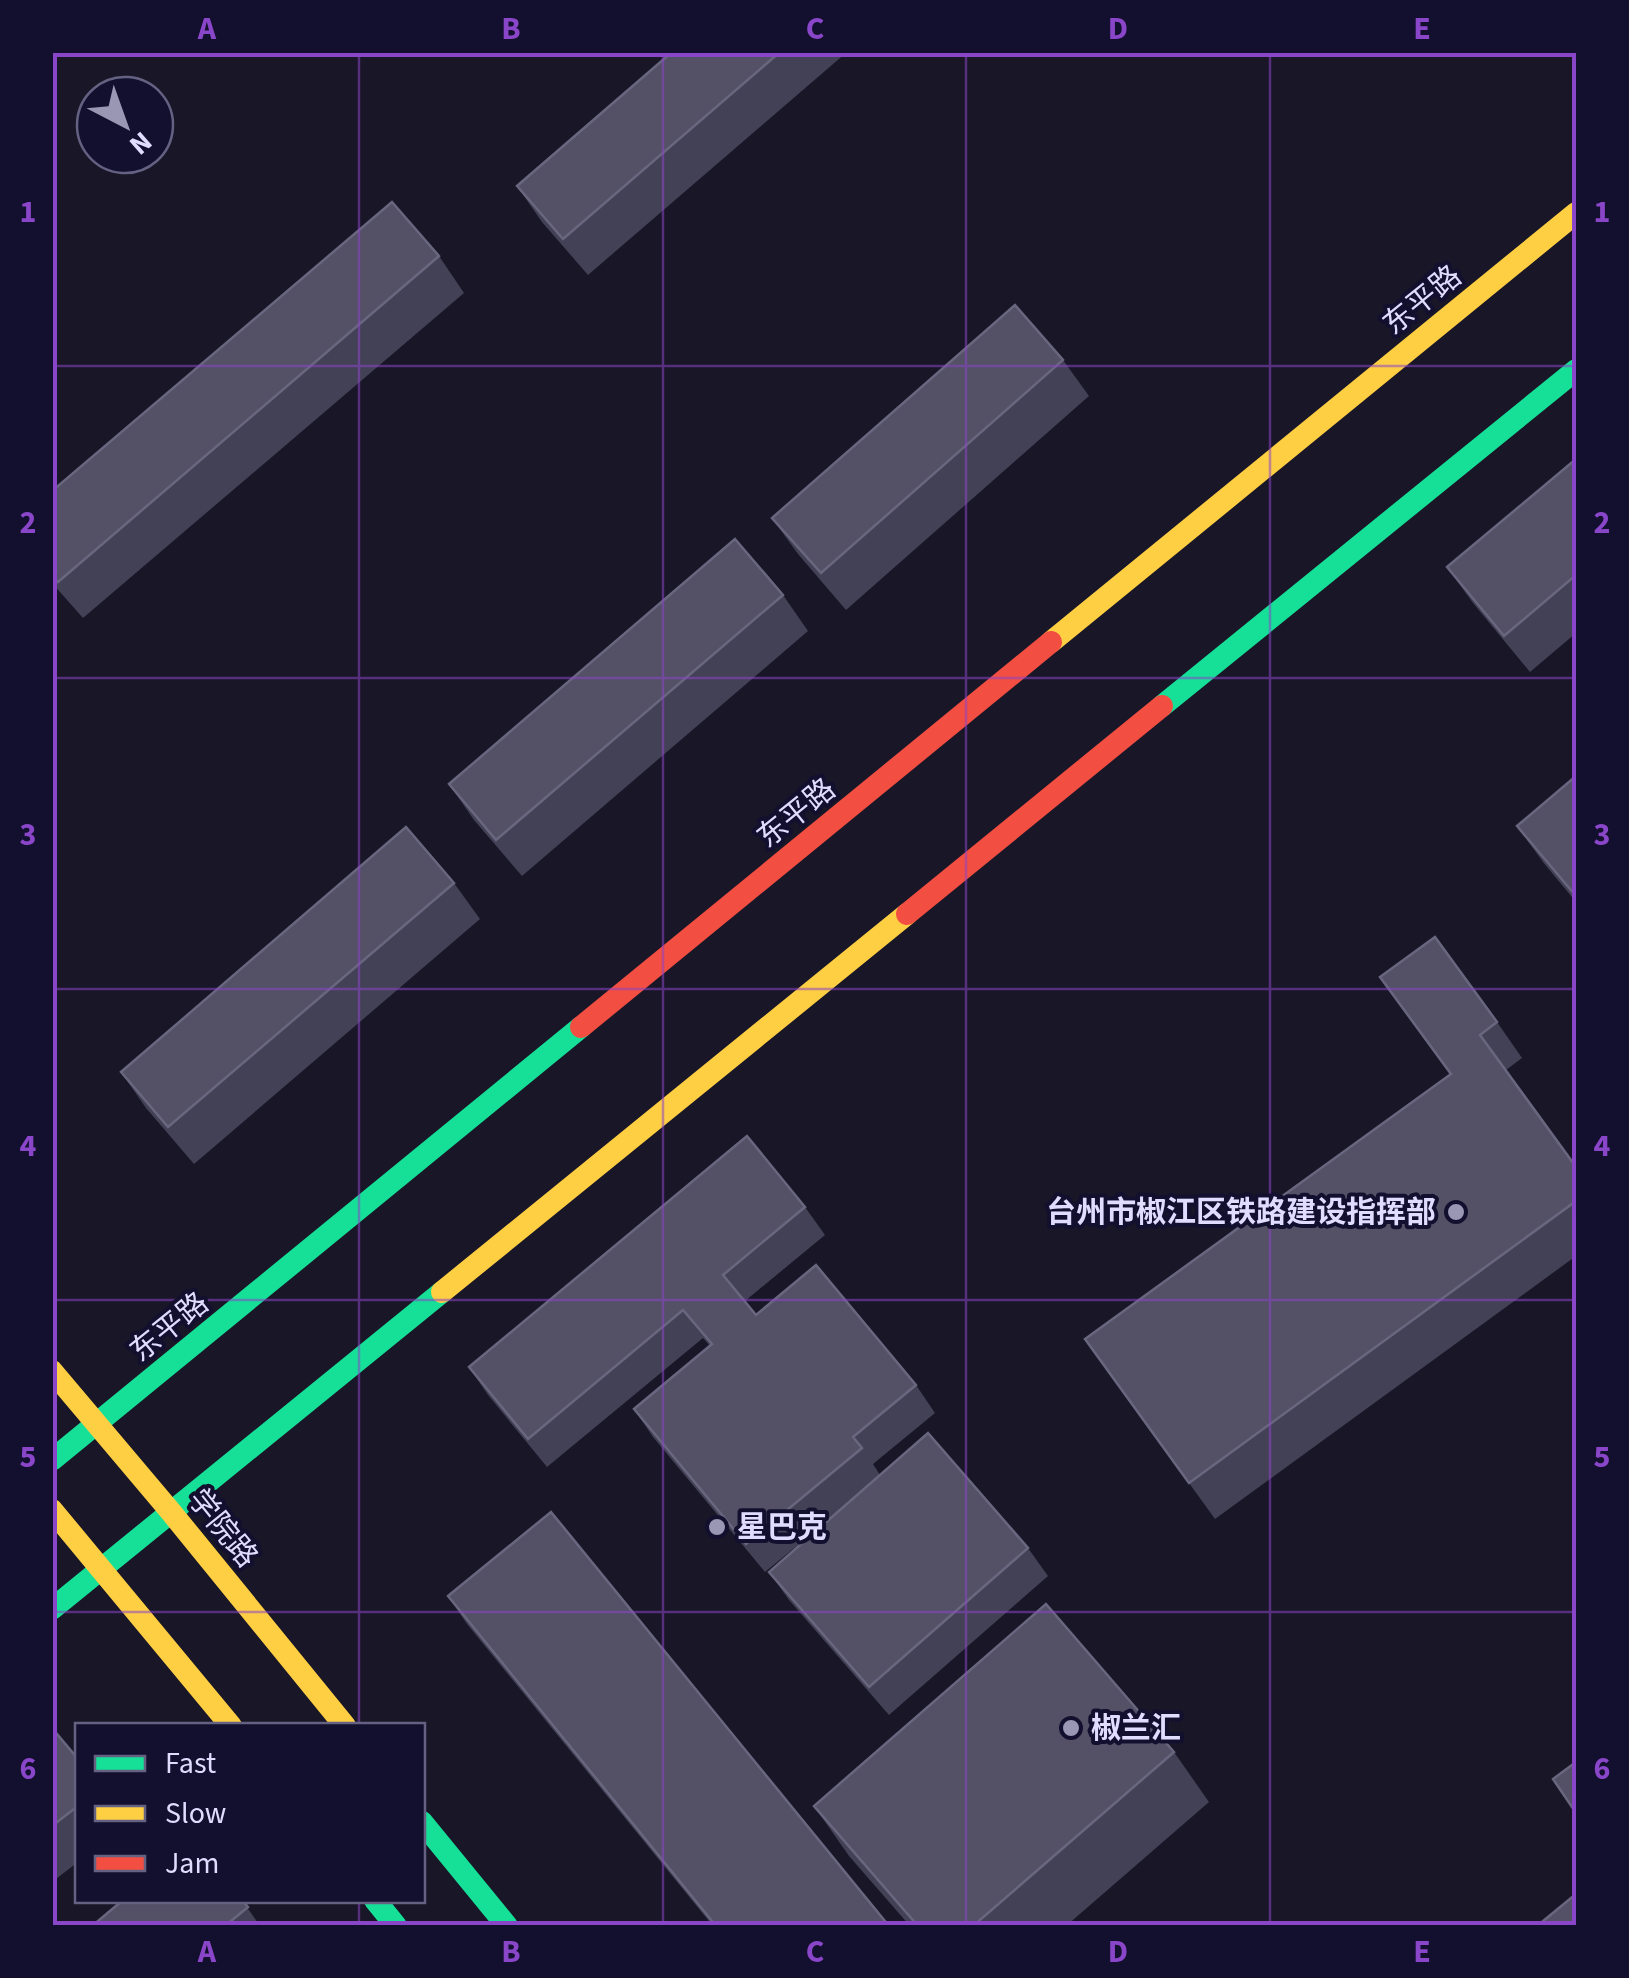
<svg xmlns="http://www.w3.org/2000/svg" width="1629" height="1978" viewBox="0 0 1629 1978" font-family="'Source Sans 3','Noto Sans SC',sans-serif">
<rect width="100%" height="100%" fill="#181627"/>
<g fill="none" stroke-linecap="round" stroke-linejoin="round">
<path stroke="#16e098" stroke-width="22" d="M1162 706 1576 370
M52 1460 581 1027
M52 1609 442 1292
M422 1822 507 1926
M375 1900 396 1926"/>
<path stroke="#ffcf43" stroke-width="22" d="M1051 642 1576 213
M442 1292 907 914
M52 1371 171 1512 345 1726
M52 1510 231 1726"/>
<path stroke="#f24e42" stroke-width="22" d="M907 914 1162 706
M581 1027 1051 642"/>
</g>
<path fill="#434155" d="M672 52H847L588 275 542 222 517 186Z
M439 256 464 293 83 618 52 583V491Z
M1063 360 1089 396 846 610 798 554 772 518Z
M1576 459V633L1530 672 1473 603 1447 567Z
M783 595 808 631 522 876 474 820 449 784Z
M1576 776V902L1543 862 1517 826Z
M454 883 480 919 194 1164 146 1108 121 1072Z
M1380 977 1497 1022 1522 1058 1506 1070 1576 1167V1256L1215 1519 1085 1339 1450 1074Z
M805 1207 825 1235 745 1301 756 1315 916 1385 935 1413 873 1464 880 1475 1028 1548 1048 1576 889 1715 789 1600 769 1572 837 1513 765 1572 653 1437 634 1409 710 1346 703 1338 547 1467 488 1395 469 1367Z
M448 1596 889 1926H713L467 1624Z
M52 1728 78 1759V1862L52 1882Z
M1174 1752 1209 1802 1066 1926H910L849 1856 814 1806Z
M242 1900 260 1926H92Z"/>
<path fill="#545167" stroke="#69677f" stroke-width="2.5" d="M672 52H780L563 239 517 186Z
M392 202 439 256 58 582 52 576V491Z
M1015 305 1063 360 821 573 772 518Z
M1576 459V575L1504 636 1447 567Z
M735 539 783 595 496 840 449 784Z
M1576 776V894L1575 895 1517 826Z
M406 827 454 883 168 1127 121 1072Z
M1435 937 1497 1022 1480 1035 1576 1167V1201L1189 1483 1085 1339 1451 1074 1380 977Z
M747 1136 805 1207 723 1275 756 1315 816 1265 916 1385 853 1437 862 1448 746 1544 634 1409 712 1344 683 1310 528 1439 469 1367Z
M928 1433 1028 1548 869 1687 769 1572Z
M551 1512 889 1926H716L448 1596Z
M1046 1604 1174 1752 973 1926H918L814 1806Z
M52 1728 78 1759V1806L52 1826Z
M1576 1762V1813L1553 1779Z
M1576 1894V1926H1537Z
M123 1900H242L248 1907 225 1926H92Z"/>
<path fill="none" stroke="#8a46c9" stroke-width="2.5" stroke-opacity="0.55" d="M359 52V1726M663 52V1926M966 52V1926M1270 52V1926M52 366H1576M52 678H1576M52 989H1576M52 1300H1576M52 1612H1576M359 1900V1926"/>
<g fill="#9997b3" stroke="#130f2e" stroke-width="4">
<circle cx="1456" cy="1212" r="10"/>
<circle cx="717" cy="1527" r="10"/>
<circle cx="1071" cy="1728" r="10"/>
</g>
<g text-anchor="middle" stroke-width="8" stroke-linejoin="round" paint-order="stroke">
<g font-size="30" fill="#dfdcff" stroke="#130f2e">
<text transform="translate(1422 300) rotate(-39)" y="10">东平路</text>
<text transform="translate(796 813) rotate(-39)" y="10">东平路</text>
<text transform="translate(169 1327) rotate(-39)" y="10">东平路</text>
<text transform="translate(223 1528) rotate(51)" y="10">学院路</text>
</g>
<g font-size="30" font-weight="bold" fill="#dfdcff" stroke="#130f2e" text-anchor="start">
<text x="1436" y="1222" text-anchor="end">台州市椒江区铁路建设指挥部</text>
<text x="737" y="1537">星巴克</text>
<text x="1091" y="1738">椒兰汇</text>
</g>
</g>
<rect width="1629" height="1978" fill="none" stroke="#130f2e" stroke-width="110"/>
<rect x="75" y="1723" width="350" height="180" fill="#130f2e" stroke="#656182" stroke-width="2.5"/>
<rect x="95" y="1756" width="50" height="15" fill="#16e098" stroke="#656182" stroke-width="2.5"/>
<text x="165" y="1773" font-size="30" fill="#dfdcff">Fast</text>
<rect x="95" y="1806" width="50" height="15" fill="#ffcf43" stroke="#656182" stroke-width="2.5"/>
<text x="165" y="1823" font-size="30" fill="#dfdcff">Slow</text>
<rect x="95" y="1856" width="50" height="15" fill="#f24e42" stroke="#656182" stroke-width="2.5"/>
<text x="165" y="1873" font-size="30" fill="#dfdcff">Jam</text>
<g transform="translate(125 125) rotate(139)"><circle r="48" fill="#130f2e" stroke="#656182" stroke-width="2.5"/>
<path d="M0-8L18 38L0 25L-18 38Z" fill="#9997b3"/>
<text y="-15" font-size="28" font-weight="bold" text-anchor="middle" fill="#dfdcff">N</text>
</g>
<rect x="55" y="55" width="1519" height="1868" fill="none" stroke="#8a46c9" stroke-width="4"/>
<g font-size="32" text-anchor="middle" font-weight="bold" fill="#8a46c9">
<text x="207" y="39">A</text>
<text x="511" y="39">B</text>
<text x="815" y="39">C</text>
<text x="1118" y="39">D</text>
<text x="1422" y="39">E</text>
<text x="28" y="222">1</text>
<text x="1602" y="222">1</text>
<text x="28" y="533">2</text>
<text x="1602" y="533">2</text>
<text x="28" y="845">3</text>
<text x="1602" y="845">3</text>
<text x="28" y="1156">4</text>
<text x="1602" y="1156">4</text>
<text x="28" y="1467">5</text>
<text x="1602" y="1467">5</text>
<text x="28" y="1779">6</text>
<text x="1602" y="1779">6</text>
<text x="207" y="1962">A</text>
<text x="511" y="1962">B</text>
<text x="815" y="1962">C</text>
<text x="1118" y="1962">D</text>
<text x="1422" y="1962">E</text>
</g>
</svg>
